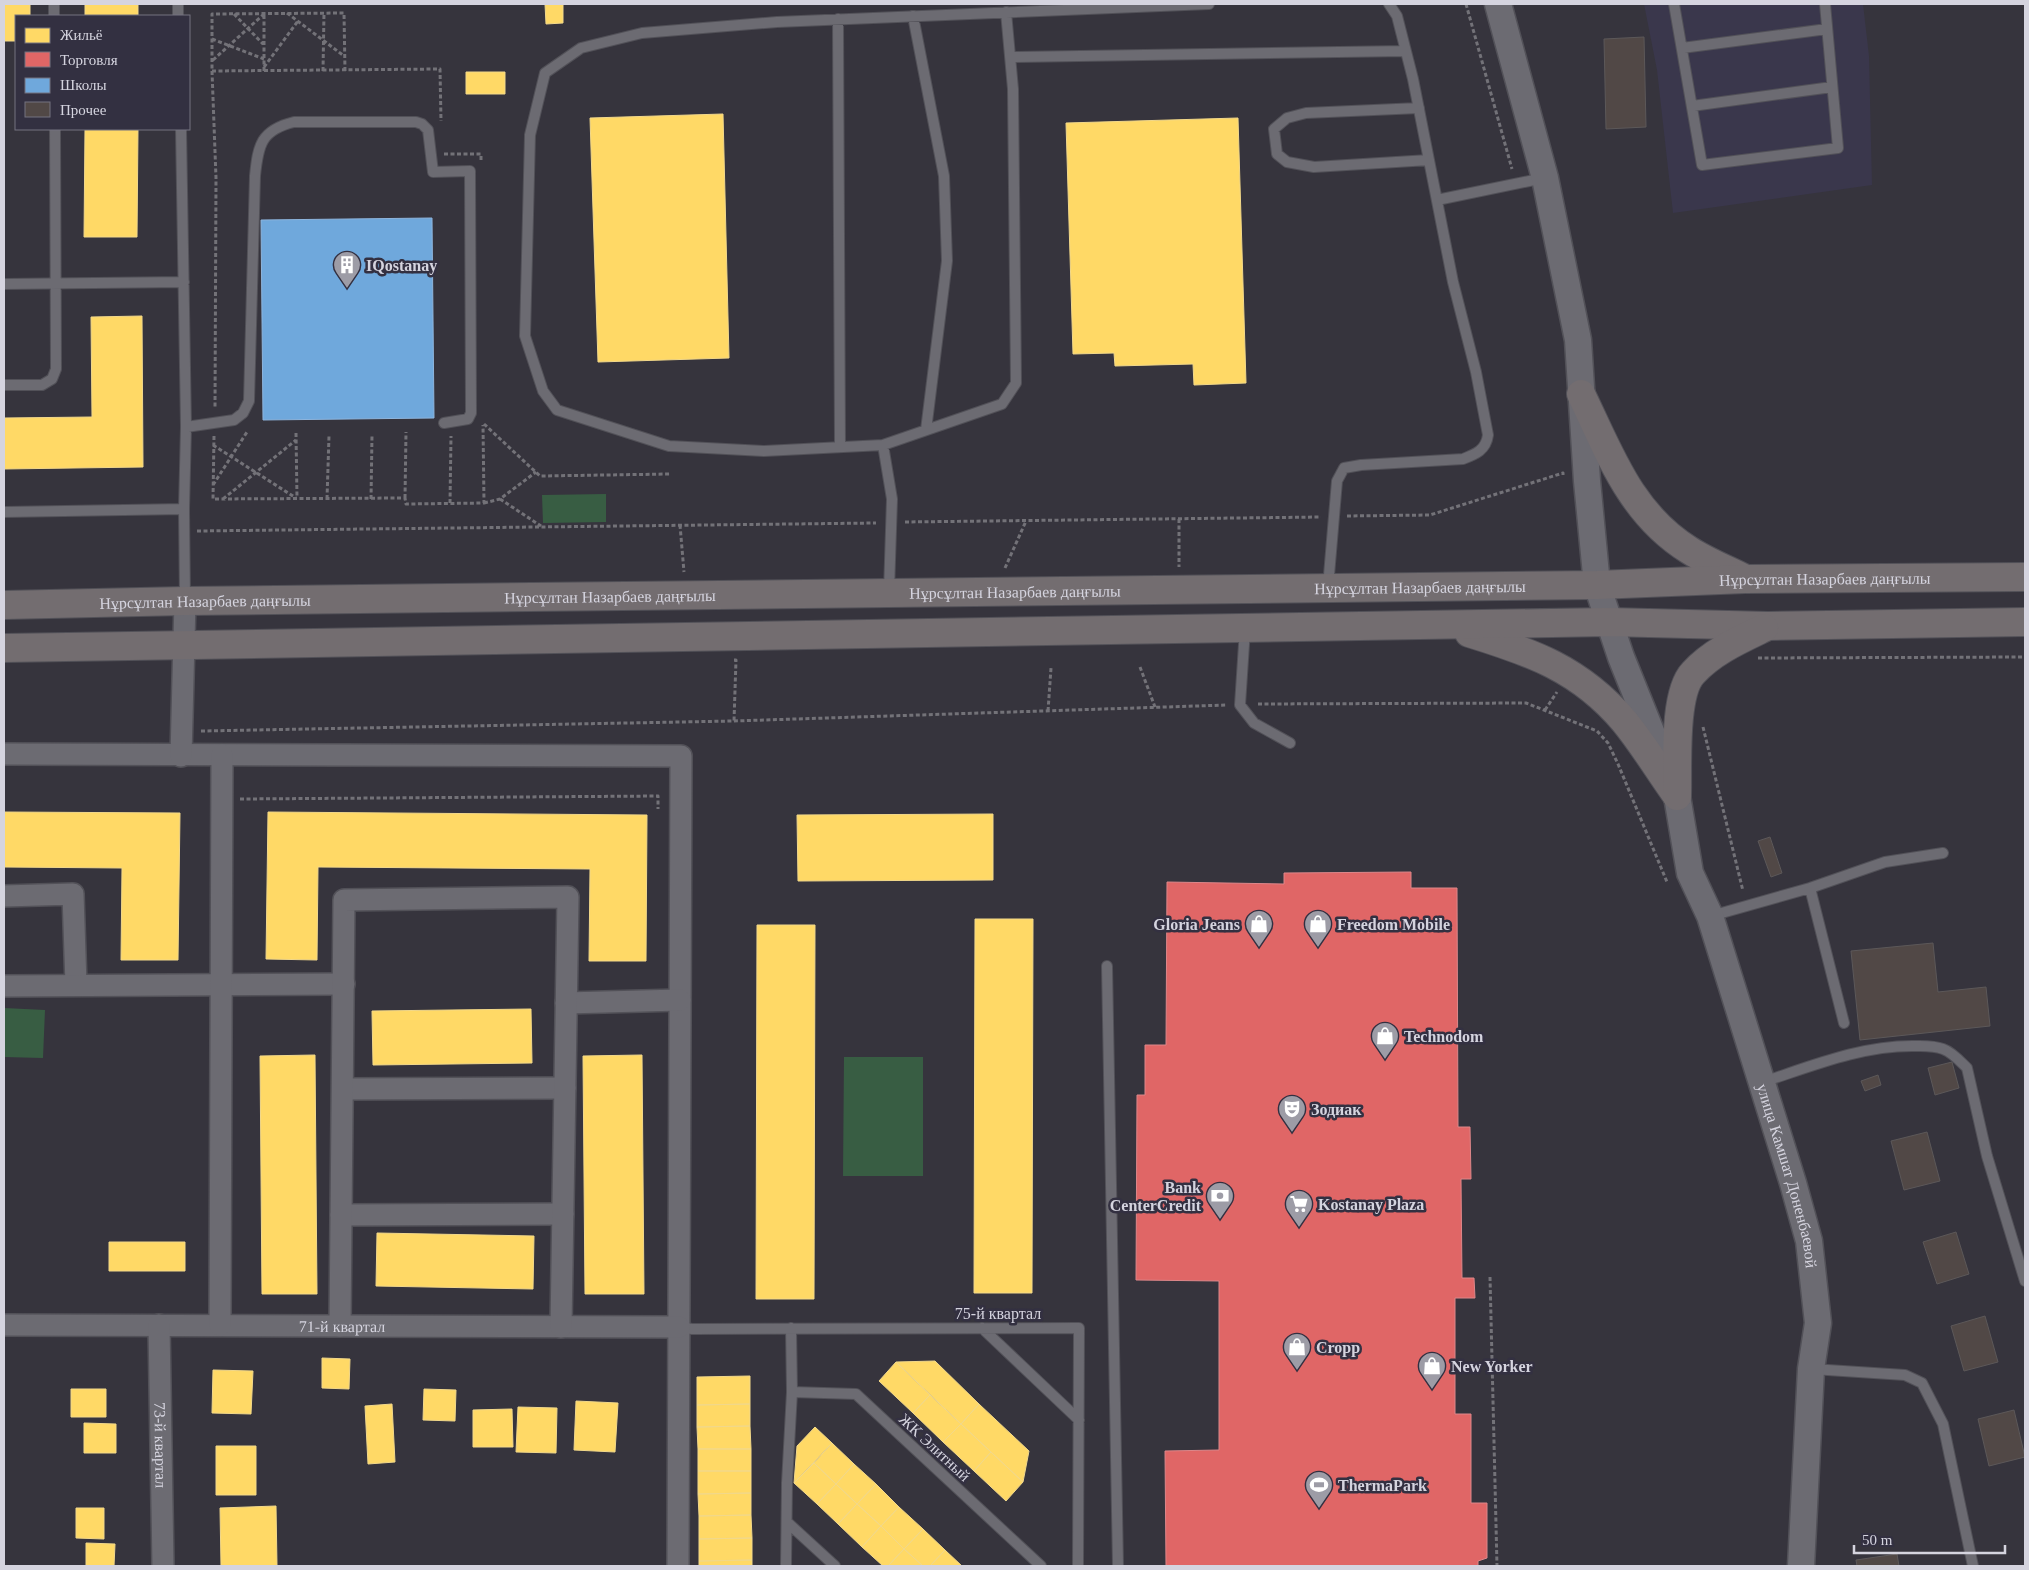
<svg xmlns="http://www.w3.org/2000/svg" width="2029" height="1570" viewBox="0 0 2029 1570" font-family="Georgia,serif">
<rect width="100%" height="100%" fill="#36343d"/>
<path fill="#3a374c" d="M1644 4H1863L1869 56 1872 185 1673 213 1657 70Z"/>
<path fill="#385d43" d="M606 494V522L543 523 542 495Z
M4 1008 45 1010 43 1058 4 1057Z
M844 1057H923V1176H843Z"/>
<path fill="#ffd966" stroke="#f2d88a" d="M4 4H30V16H16V41H4Z
M85 4H138V16H85Z
M545 4H563V23L546 24Z
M466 72H505V94H466Z
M723 114 729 358 598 362 590 118Z
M1238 118 1246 383 1194 385 1193 364 1115 366 1114 353 1073 354 1066 123Z
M85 129H138L137 237H84Z
M142 316 143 467 4 469V418L92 417 91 317Z
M4 812 180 813 178 960H121L122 868 4 867Z
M268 812 647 815 646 961H589L590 869 318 867 317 960 266 959Z
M993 814V880L798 881 797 815Z
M975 919H1033L1032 1293H974Z
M757 925H815L814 1299H756Z
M531 1009 532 1063 373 1065 372 1011Z
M315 1055 317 1294H262L260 1056Z
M642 1055 644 1294H585L583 1056Z
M377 1233 534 1236 533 1289 376 1286Z
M109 1242H185V1271H109Z
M322 1358 350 1359 349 1389 322 1388Z
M935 1361 979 1404 961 1424 896 1362Z
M896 1362 930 1395 913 1413 879 1381Z
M213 1370 253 1371 251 1414 212 1413Z
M750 1376V1404L697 1405V1377Z
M71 1389H106V1417H71Z
M424 1389 456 1390 455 1421 423 1420Z
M930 1395 961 1424 943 1442 913 1413Z
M576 1401 618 1403 615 1452 574 1450Z
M392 1404 395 1462 368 1464 365 1406Z
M750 1404V1426L697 1427V1405Z
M979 1404 1029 1451 1023 1482 961 1424Z
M518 1407 557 1408 556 1453 516 1452Z
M512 1409 513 1447H473V1410Z
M84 1423 116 1424V1453H84Z
M961 1424 991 1452 974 1471 943 1442Z
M750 1426 751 1449H698L697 1427Z
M815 1427 832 1443 794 1483 797 1446Z
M832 1443 854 1464 836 1484 814 1463Z
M216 1446H256V1495H216Z
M698 1449H751V1471H698Z
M991 1452 1023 1482 1006 1501 974 1471Z
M814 1463 836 1484 817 1504 794 1483Z
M854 1464 876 1484 857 1504 836 1484Z
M698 1471H751V1493L698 1494Z
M836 1484 857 1504 838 1524 817 1504Z
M876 1484 899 1507 881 1526 857 1504Z
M751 1493V1515L699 1516 698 1494Z
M857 1504 881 1526 862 1547 838 1524Z
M276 1506 277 1566H221L220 1508Z
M899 1507 923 1529 904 1549 881 1526Z
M76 1508H104V1539L76 1538Z
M751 1515 752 1538 699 1539V1516Z
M881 1526 904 1549 888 1566H883L862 1547Z
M923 1529 945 1550 930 1566H923L904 1549Z
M752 1538V1560L699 1561V1539Z
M86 1543 115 1544 114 1566H86Z
M904 1549 923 1566H888Z
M945 1550 962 1566H930Z
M752 1560V1566H699V1561Z"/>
<path fill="#e06666" stroke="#dd878a" d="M1411 872V888H1457L1458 1127H1470L1471 1179H1461L1462 1278H1474L1475 1298H1455V1414H1471V1503H1487V1558L1478 1561V1566H1166L1165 1451 1219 1450V1281L1136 1280 1137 1095H1145V1045H1166L1167 882 1284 884V873Z"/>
<path fill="#6fa8dc" stroke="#8eb5dd" d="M432 218 434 418 263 420 261 220Z"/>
<path fill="#514846" stroke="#5c5859" d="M1644 37 1646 127 1606 129 1604 39Z
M1770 837 1782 873 1771 877 1758 841Z
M1933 943 1938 992 1986 987 1990 1026 1860 1040 1851 951Z
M1952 1062 1959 1088 1935 1095 1928 1068Z
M1878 1075 1881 1085 1865 1091 1861 1081Z
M1927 1132 1940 1181 1904 1190 1891 1141Z
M1956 1232 1969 1274 1937 1284 1923 1242Z
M1985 1316 1998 1362 1964 1371 1951 1326Z
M2014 1410 2025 1457 1989 1466 1978 1419Z
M1897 1554 1899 1566H1857L1856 1560Z"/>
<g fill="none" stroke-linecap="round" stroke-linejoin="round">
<defs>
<path id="service" d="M54 4V16
M178 4V16
M1674 4 1702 165 1838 148 1825 4
M1006 12 1013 89 1016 383 1002 404 883 445 764 451 669 446 557 410 543 391 525 336 530 135 545 73 581 48 642 33 777 22 1209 4
M913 16 944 176 947 261 926 430
M838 19 840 447
M1682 48 1827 29
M1010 57 1406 51
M1692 106 1832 87
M1419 108 1306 113 1287 118 1274 129 1277 154 1287 162 1314 167 1429 160
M181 129 186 427 184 509 185 600
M1437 200 1544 178
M4 284 184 282
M4 385H42L52 379 56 369 55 129
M186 427 234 420 243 413 249 401 255 176C258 145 261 130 294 122H416L422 124 428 130 433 172 470 171 471 413 468 419 444 423
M883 445 892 499 889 591
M4 512 184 509
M1328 587 1337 481 1344 468 1361 465 1463 459C1476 454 1486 450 1488 435L1476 372 1453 282 1413 79 1397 16 1389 4
M1245 629 1240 705 1254 723 1290 743
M1810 888 1844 1023
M1711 916 1810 888 1885 862 1943 853
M1107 966 1118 1566
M1763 1082C1812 1066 1860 1046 1912 1046 1922 1046 1933 1045 1943 1049 1952 1052 1960 1061 1967 1068L1987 1156 2025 1281
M679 1327 692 1329 1079 1328 1078 1566
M982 1328 1079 1420
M1812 1369 1905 1375 1922 1383 1943 1424 1973 1566
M792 1392 856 1394 1041 1566
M787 1522 835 1566
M786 1566 787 1483 792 1392 791 1328"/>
<g id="minor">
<path d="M4 754 681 756 678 1566"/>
<path d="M181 756 185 601"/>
<path d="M4 896 73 894 76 985"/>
<path d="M4 986 344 984"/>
<path d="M566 1003 680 1000"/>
<path d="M343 1089 565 1088"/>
<path d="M341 1215 563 1214"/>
<path id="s1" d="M4 1325 679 1327"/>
<path id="s2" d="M159 1325 163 1566"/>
<path d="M220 1325 222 755"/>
<path d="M340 1326 344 900 568 897 561 1327"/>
</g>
<g id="tertiary">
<path id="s3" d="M1498 4 1545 178 1578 340 1587 481 1597 585 1621 657 1677 796 1690 873 1710 916 1793 1183 1809 1241 1818 1323 1811 1369 1801 1566"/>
</g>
<g id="primary">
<path d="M1581 394C1610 454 1630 513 1689 550 1706 561 1726 569 1744 578"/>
<path id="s4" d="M4 605 185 601 1597 585 1745 579 2025 577"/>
<path d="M1469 633C1531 652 1580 669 1624 721 1643 744 1659 771 1677 796"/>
<path d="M4 648 1609 622 1768 626 2025 622"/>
<path d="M1677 796C1678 767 1673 694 1693 673 1712 652 1739 640 1764 628"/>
</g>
</defs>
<use href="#service" stroke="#525158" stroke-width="12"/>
<use href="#minor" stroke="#525158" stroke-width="24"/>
<use href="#tertiary" stroke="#525158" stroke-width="29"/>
<use href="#primary" stroke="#525158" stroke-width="30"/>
<path stroke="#737278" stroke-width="3" stroke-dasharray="4 2.5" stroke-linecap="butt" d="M1466 4 1512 169
M287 13 344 56
M234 14 263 44
M212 39 264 59
M213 60 264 14
M264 67 298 21
M212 71 216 178 215 408
M264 71V14
M323 71 324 13
M345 71 344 13 212 14V71L440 69 441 121
M444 154H481V161
M484 424 540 476 670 474
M296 433 297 498
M214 436 213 499 405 498 406 504 484 503 483 425
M213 445 296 498
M213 485 247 432
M405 498 406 432
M223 499 296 440
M327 499 329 436
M371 499 372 435
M500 499 541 526
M450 503 451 436
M484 503 500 499 536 472
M1347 516 1430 515 1563 473V475
M1179 519V567
M905 522 1321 517
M680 525 684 572
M197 531 876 523
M1005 568 1026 521
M1758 658 2025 657
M734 660H736L734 721
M1140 667 1155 707
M1258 704 1526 703 1597 731 1608 743 1618 764 1667 882
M1545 710 1557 692
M1048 711 1051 668
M1703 727 1743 891
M201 731 734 721 1227 705
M240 799 658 796V809
M1490 1277 1497 1566"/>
<use href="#service" stroke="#6c6b72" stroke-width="10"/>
<use href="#minor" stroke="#6c6b72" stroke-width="21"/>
<use href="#tertiary" stroke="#6c6b72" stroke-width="26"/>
<use href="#primary" stroke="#736d70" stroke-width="28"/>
</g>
<defs>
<symbol id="building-pin" viewBox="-11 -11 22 30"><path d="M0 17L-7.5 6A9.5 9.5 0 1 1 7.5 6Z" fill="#9d9ca6" stroke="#333041"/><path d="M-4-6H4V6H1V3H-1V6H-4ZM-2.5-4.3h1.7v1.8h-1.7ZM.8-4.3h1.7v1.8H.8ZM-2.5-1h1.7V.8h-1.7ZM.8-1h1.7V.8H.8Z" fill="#fff"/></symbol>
<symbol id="shop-pin" viewBox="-11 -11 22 30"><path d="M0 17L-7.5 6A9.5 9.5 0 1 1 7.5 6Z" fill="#9d9ca6" stroke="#333041"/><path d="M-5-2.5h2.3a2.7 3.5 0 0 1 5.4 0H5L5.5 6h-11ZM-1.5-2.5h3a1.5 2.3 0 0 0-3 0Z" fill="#fff"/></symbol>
<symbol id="theatre-pin" viewBox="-11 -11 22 30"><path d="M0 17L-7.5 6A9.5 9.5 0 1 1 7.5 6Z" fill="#9d9ca6" stroke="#333041"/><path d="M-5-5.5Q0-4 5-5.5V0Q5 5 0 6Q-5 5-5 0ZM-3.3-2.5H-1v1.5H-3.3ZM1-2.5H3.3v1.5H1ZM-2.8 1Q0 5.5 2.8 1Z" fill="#fff"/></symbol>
<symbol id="bank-pin" viewBox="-11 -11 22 30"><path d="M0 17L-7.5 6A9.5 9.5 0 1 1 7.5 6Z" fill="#9d9ca6" stroke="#333041"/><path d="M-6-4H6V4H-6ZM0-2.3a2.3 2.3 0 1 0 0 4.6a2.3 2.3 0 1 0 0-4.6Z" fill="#fff"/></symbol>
<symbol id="supermarket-pin" viewBox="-11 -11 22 30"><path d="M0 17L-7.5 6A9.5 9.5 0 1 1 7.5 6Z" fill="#9d9ca6" stroke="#333041"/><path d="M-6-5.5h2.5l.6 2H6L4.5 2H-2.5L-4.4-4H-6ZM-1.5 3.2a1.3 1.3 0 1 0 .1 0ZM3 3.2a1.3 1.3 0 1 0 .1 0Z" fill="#fff"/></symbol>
<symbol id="stadium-pin" viewBox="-11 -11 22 30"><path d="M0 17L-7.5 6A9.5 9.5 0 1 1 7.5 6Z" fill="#9d9ca6" stroke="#333041"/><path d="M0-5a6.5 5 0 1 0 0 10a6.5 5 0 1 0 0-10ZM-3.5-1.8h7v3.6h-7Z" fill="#fff"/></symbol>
</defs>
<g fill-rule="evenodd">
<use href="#building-pin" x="331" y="249" width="32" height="43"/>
<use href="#shop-pin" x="1243" y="908" width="32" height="43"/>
<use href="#shop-pin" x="1302" y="908" width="32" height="43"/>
<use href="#shop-pin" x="1369" y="1020" width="32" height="43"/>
<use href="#theatre-pin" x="1276" y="1093" width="32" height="43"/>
<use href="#bank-pin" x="1204" y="1180" width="32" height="43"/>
<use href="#supermarket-pin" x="1283" y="1188" width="32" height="43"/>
<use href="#shop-pin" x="1281" y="1331" width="32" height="43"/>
<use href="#shop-pin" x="1416" y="1350" width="32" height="43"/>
<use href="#stadium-pin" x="1303" y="1469" width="32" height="43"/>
</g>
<g text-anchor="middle" stroke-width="5" stroke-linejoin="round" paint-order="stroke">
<g font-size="16" font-weight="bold" fill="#d5d4df" stroke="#333041" text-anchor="start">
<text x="366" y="271">IQostanay</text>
<text x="1240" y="930" text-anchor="end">Gloria Jeans</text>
<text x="1337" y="930">Freedom Mobile</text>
<text x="1404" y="1042">Technodom</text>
<text x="1311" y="1115">Зодиак</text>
<text x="1201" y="1193" text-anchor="end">Bank<tspan x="1201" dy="18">CenterCredit</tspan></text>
<text x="1318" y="1210">Kostanay Plaza</text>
<text x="1316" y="1353">Cropp</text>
<text x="1451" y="1372">New Yorker</text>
<text x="1338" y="1491">ThermaPark</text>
</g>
<g font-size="16" fill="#d5d4df" stroke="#333041">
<text dy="6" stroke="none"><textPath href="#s4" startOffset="1821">Нұрсұлтан Назарбаев даңғылы</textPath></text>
<text dy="6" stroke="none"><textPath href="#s4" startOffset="1416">Нұрсұлтан Назарбаев даңғылы</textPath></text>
<text dy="6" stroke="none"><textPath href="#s4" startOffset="1011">Нұрсұлтан Назарбаев даңғылы</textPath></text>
<text dy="6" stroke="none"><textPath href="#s4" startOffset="606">Нұрсұлтан Назарбаев даңғылы</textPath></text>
<text dy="6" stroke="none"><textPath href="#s4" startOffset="201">Нұрсұлтан Назарбаев даңғылы</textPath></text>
<text dy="6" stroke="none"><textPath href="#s3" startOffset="1214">улица Камшат Доненбаевой</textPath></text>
<text x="998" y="1319">75-й квартал</text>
<text dy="6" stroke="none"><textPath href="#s1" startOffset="338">71-й квартал</textPath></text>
<text dy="6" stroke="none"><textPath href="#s2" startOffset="120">73-й квартал</textPath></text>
<text transform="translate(935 1447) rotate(43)" y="6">ЖК Элитный</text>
</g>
</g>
<rect width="2029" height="1570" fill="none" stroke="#d5d4df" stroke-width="10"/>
<rect x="15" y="15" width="175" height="115" fill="#333041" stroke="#747280"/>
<rect x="25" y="28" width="25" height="15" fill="#ffd966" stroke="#747280"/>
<text x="60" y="40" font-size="15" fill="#d5d4df">Жильё</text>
<rect x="25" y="52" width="25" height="15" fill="#e06666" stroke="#747280"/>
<text x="60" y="65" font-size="15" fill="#d5d4df">Торговля</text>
<rect x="25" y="78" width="25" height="15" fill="#6fa8dc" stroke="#747280"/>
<text x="60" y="90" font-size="15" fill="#d5d4df">Школы</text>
<rect x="25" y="102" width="25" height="15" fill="#514846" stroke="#747280"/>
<text x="60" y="115" font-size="15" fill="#d5d4df">Прочее</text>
<path d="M1854 1545v8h151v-8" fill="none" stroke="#d5d4df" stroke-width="2.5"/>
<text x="1862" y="1545" font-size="15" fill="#d5d4df" stroke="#333041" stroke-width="4" paint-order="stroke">50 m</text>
</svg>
